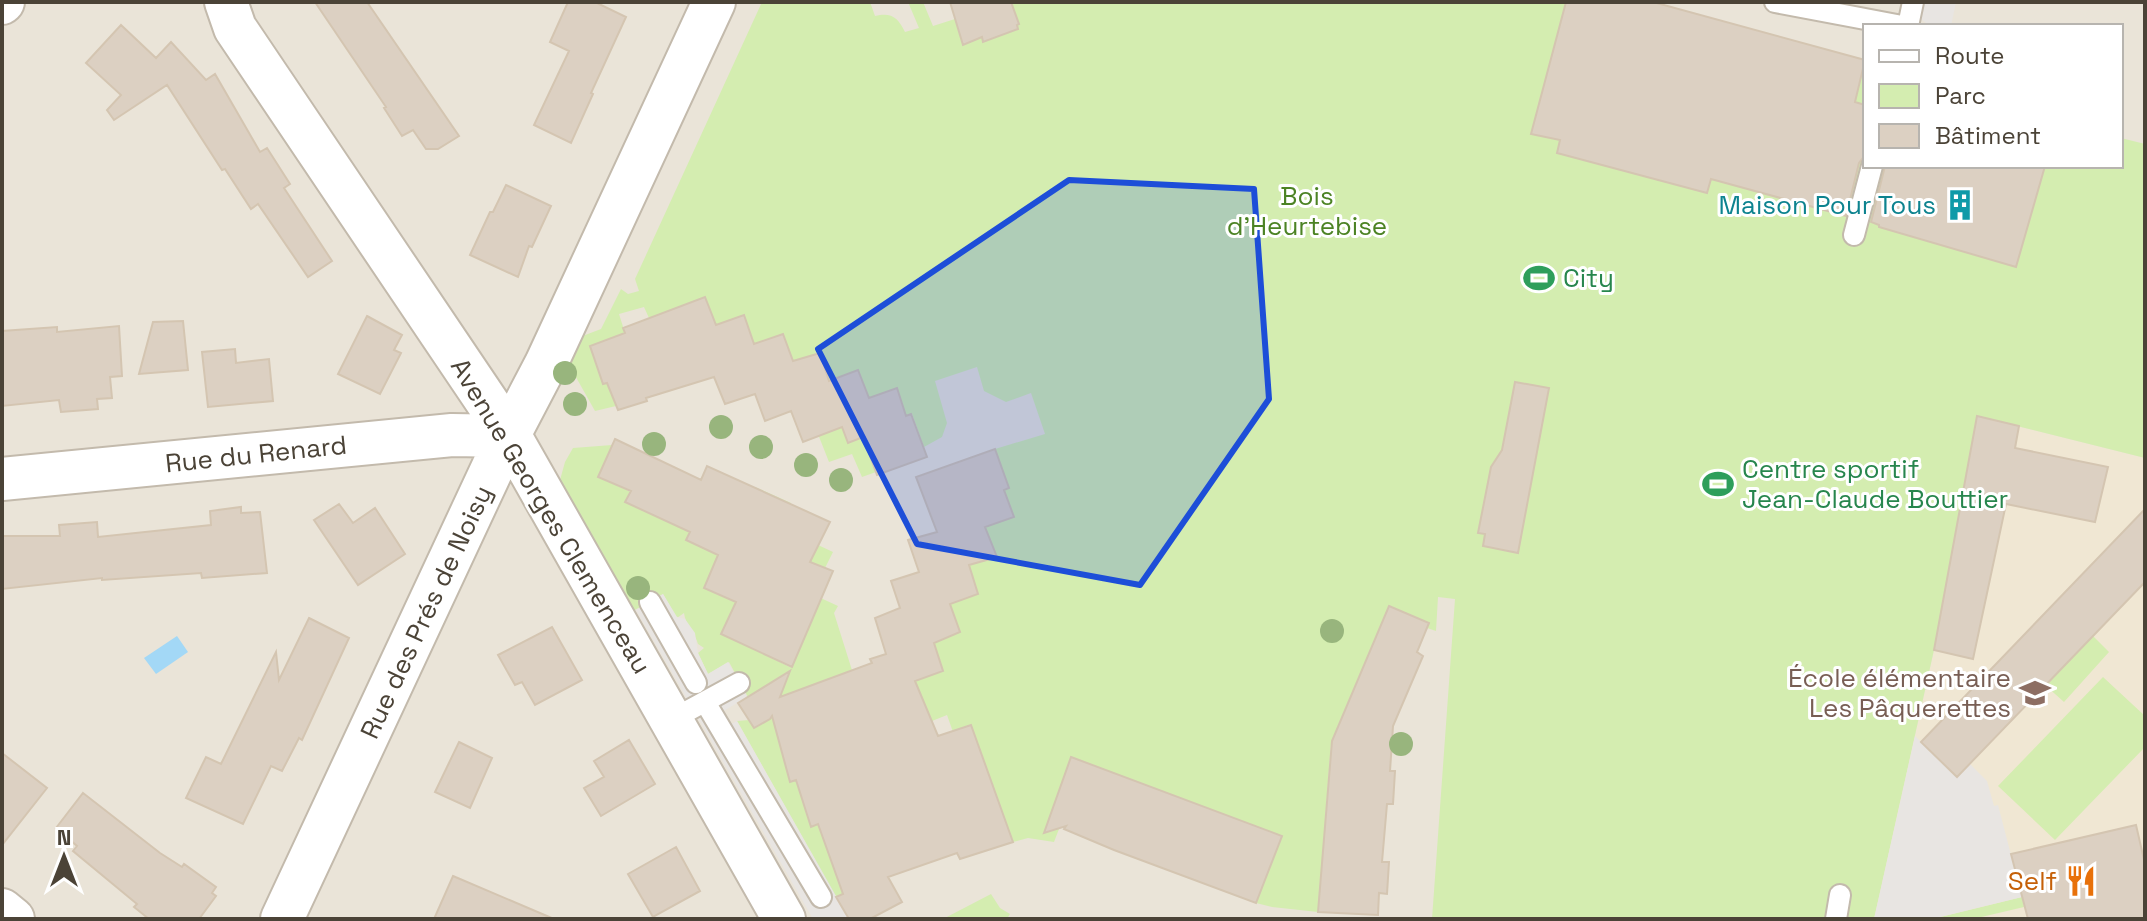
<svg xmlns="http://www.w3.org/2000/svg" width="2147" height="921" viewBox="0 0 2147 921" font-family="'Space Grotesk',sans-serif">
<rect width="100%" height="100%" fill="#f6f2ea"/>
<path fill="#eae4d8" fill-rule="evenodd" d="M2 2H2145V919H2ZM1865 26H2121V166H1865Z"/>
<path fill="#f0e7d3" d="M1977 416 2145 458V919H1874L1934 650Z"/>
<path fill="#d4edb0" d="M762 2H870L875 16C891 12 898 17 905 32L919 28 908 2H923L933 26 955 19 963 45 982 37 984 41 1018 29 1017 25 1019 24 1011 2H1653L1865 60V166H2121V138L2145 144V458L1977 416 1934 650 1874 919H1432L1455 599 1438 597 1436 631 1427 628 1428 623 1389 606 1340 721 1345 743 1331 744 1325 820 1353 824 1318 912 1272 907 1256 903 1269 869 1064 777 1052 811 1064 816 1054 842 1028 838 1013 842 971 726 953 732 947 715 927 723V710L915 681 943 671 934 643 960 632 950 604 978 594 969 565 997 557 985 527 1014 517 1004 490 1009 488 995 449 1045 434 1031 393 1006 402 984 391 977 367 935 381 947 423 942 437 924 447 912 414 906 416 897 388 869 398 858 370 829 381 820 353 793 361 754 344 744 315 716 325 649 318 644 307 619 314 625 333 590 346 603 383H607L616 406 595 411 568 363 580 337 601 329 621 289 628 294 639 291 635 279Z
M838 416 848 443 863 437 876 472 862 477 852 454 829 462 814 424Z
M612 445 598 477 631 492 626 502 690 532 686 540 718 555 704 588 736 602 722 634 790 667 808 630 776 614 740 521 755 487 791 503 779 528 816 549 818 545 833 552 812 594 838 606 834 613 862 702 842 674 787 695 805 776 812 827 825 821 847 859 833 865 835 872 857 887 836 897 737 721 749 720 754 728 762 723 729 662 708 674 698 653 704 648 698 644C695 633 685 624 684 613L677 618 663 594 633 611 560 480 565 462 573 448Z
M2093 636 2109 652 2064 702 2045 685Z
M2103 677 2145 716V747L2055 840 1998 786Z
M991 894 1000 908 1010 914 1007 919H943Z
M2022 897 2024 907 1973 919H1932Z"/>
<path fill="#e8e5e2" d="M1924 2H1956L1951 26H1930L1921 19Z
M663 594 677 617 685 619 695 633 698 653 708 674 728 662 747 697 722 712 730 725 737 721 849 919H813L682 690 636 610Z
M1915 736 1957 777 1970 764 1987 781 1994 806 1998 805 2022 897 1932 919H1874Z"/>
<path fill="#a3d8f6" d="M177 636 188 652 156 674 144 658Z"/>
<path fill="#dcd0c2" stroke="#d4c5b1" stroke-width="2" d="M315 2H367L459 136 438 149H426L413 130 402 136 384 108 386 107Z
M568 2H595L626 17 591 93 593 94 571 143 534 125 569 51 550 42Z
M950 2H1011L1019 24 1017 25 1018 29 983 42 982 37 963 45Z
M1566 2H1653L1865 60 1855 102 1865 105V155L1859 163 1846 216 1711 179 1707 193 1557 153 1560 140 1531 134Z
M121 25 156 58 171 42 206 80 215 74 260 152 267 148 290 184 284 188 332 261 308 277 258 204 251 209 225 169 222 170 167 85 114 120 107 110 121 95 86 63Z
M1885 166H2045L2016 267 1879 227V225L1871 222Z
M506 185 551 206 532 247 529 246 518 277 470 255 490 212H493Z
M705 297 716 325 744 315 754 344 783 334 793 361 820 353 829 381 858 370 869 398 897 388 906 416 911 414 927 457 877 475 863 437 848 443 842 427 803 442 791 411 765 421 755 394 725 404 714 377 646 398 647 401 618 410 607 383 603 384 590 346 625 333 623 328Z
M367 316 402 335 394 350 401 353 380 394 338 374Z
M183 321 188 370 139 374 153 322Z
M119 326 122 376 110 377 112 398 97 399 98 409 61 412 59 400 2 406V331L57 327V332Z
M235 349 236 363 269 359 273 401 208 407 202 352Z
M1515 382 1549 388 1518 553 1483 546 1485 534 1478 533 1491 467 1502 450Z
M1977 416 2019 426 2015 448 2108 467 2095 522 2006 504 1973 659 1934 650Z
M615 439 701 480 707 466 830 522 810 562 833 571 792 667 721 634 736 602 704 588 718 555 686 540 690 532 625 502 631 491 598 477Z
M995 449 1009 488 1004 490 1014 517 985 527 997 557 969 565 978 594 950 604 960 632 934 643 943 671 915 681 938 736 971 725 1013 842 960 859 957 853 888 877 902 902 870 919H849L836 897 843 894 818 824 811 827 796 780 790 782 772 716 770 719 754 728 738 703 790 671 780 697 872 663 870 659 886 654 875 618 900 608 891 581 919 572 908 540 937 532 916 477Z
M339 504 353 523 375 508 405 554 358 585 314 520Z
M241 507V513L260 512 267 573 202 578 201 573 102 580V578L2 589V536H60L59 525 97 522 98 537 211 525 210 511Z
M2145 509V582L1957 777 1921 742Z
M1389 606 1429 623 1417 652 1423 656 1393 726 1390 771H1395L1393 804H1387L1382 862H1389L1387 894 1379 893 1378 915 1318 912 1332 741Z
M309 618 349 638 302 740 299 738 282 771 271 766 243 824 186 798 206 757 221 764 276 652 279 680Z
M552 627 582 680 535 705 522 682 515 685 498 655Z
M629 740 655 784 601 816 584 788 604 777 594 761Z
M459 742 492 758 470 808 435 792Z
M2 753 47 788 2 845Z
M1071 757 1282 836 1256 903 1114 850 1064 829 1066 826 1044 833Z
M83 793 160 853 182 867 184 864 216 887 212 893 216 896 199 919H149L134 907 137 904 73 851 77 846 56 828Z
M2136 825 2145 864V919H2028L2011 854Z
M676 847 700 891 653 917 628 874Z
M453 876 554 919H434Z"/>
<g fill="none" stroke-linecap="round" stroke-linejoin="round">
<defs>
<path id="lane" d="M1775 2 1902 26
M1908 26 1913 2
M1854 235 1872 166
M650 602 696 683
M705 702 821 897
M671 720 739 683
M1836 919 1840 895"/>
<path id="street" d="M226 2 235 28 510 436 784 919
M2 3 3 2
M2 479 452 435 510 436
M2 910 13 919
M282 919 500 452 546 364 714 2"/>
</defs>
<use href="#lane" stroke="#c3baac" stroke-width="24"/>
<use href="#street" stroke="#c3baac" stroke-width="46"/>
<use href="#lane" stroke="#fff" stroke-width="20"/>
<use href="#street" stroke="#fff" stroke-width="42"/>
</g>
<g fill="#98b57d">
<circle cx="565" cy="373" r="12"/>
<circle cx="575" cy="404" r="12"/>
<circle cx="721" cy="427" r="12"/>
<circle cx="654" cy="444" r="12"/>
<circle cx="761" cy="447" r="12"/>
<circle cx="806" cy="465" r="12"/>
<circle cx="841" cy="480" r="12"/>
<circle cx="638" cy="588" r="12"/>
<circle cx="1332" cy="631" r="12"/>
<circle cx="1401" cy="744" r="12"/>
</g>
<path fill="#1d4ed8" fill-opacity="0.2" stroke="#1d4ed8" stroke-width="6" stroke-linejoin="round" d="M1069 180 1254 189 1269 399 1140 585 917 544 818 349Z"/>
<defs>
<symbol id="building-bare" viewBox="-9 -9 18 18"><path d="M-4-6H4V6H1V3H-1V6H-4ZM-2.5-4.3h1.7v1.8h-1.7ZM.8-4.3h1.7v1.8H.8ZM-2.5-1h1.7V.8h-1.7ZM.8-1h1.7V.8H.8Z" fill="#0f9aa8" stroke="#fff" stroke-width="2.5" paint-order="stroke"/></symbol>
<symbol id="stadium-bare" viewBox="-9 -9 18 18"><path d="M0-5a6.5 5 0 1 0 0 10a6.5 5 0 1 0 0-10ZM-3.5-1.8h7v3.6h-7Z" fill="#2e9e5b" stroke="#fff" stroke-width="2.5" paint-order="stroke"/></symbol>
<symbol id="school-bare" viewBox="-9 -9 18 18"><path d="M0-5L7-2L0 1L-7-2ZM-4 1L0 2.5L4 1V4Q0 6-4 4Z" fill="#8d6e63" stroke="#fff" stroke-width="2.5" paint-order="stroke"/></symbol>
<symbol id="restaurant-bare" viewBox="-9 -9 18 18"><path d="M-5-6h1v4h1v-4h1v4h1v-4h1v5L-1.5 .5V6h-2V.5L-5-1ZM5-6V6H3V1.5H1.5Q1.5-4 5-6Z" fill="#e8710a" stroke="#fff" stroke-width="2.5" paint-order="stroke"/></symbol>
</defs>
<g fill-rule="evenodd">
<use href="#building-bare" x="1938" y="183" width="44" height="44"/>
<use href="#stadium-bare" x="1517" y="256" width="44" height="44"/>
<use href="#stadium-bare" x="1696" y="462" width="44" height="44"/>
<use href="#school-bare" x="2013" y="671" width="44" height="44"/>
<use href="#restaurant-bare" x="2059" y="859" width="44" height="44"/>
</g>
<g text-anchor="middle" stroke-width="6" stroke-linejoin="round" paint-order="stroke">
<g font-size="26" fill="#4c8324" stroke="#fff">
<text x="1307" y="205">Bois<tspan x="1307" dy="30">d'Heurtebise</tspan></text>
</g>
<g font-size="26" fill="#0d838f" stroke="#fff" text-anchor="end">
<text x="1936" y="214">Maison Pour Tous</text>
</g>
<g font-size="26" fill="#27864d" stroke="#fff" text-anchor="start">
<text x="1563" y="287">City</text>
<text x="1742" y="478">Centre sportif<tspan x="1742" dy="30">Jean-Claude Bouttier</tspan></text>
</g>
<g font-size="26" fill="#4b4337" stroke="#fff">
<text transform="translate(256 454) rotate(-6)" y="9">Rue du Renard</text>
<text transform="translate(551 516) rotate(59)" y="9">Avenue Georges Clemenceau</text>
<text transform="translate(426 612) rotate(-65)" y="9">Rue des Prés de Noisy</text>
</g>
<g font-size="26" fill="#785e54" stroke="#fff" text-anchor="end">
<text x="2011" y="687">École élémentaire<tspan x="2011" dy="30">Les Pâquerettes</tspan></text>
</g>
<g font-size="26" fill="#c56008" stroke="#fff" text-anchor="end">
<text x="2057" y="890">Self</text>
</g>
</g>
<rect width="2147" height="921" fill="none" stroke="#4b4337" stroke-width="8"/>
<rect x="1863" y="24" width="260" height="144" fill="#ffffff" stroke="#b7b4af" stroke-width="2"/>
<rect x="1879" y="50" width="40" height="12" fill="#ffffff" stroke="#b7b4af" stroke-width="2"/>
<text x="1935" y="64" font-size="24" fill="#4b4337">Route</text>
<rect x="1879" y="84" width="40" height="24" fill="#d4edb0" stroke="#b7b4af" stroke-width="2"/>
<text x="1935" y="104" font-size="24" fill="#4b4337">Parc</text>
<rect x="1879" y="124" width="40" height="24" fill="#dcd0c2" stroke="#b7b4af" stroke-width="2"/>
<text x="1935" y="144" font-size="24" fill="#4b4337">Bâtiment</text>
<g transform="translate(64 857)" stroke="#ffffff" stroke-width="6" paint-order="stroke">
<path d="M0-6L14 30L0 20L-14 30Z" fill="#4b4337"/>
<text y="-12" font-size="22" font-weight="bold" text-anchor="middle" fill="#4b4337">N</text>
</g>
</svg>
